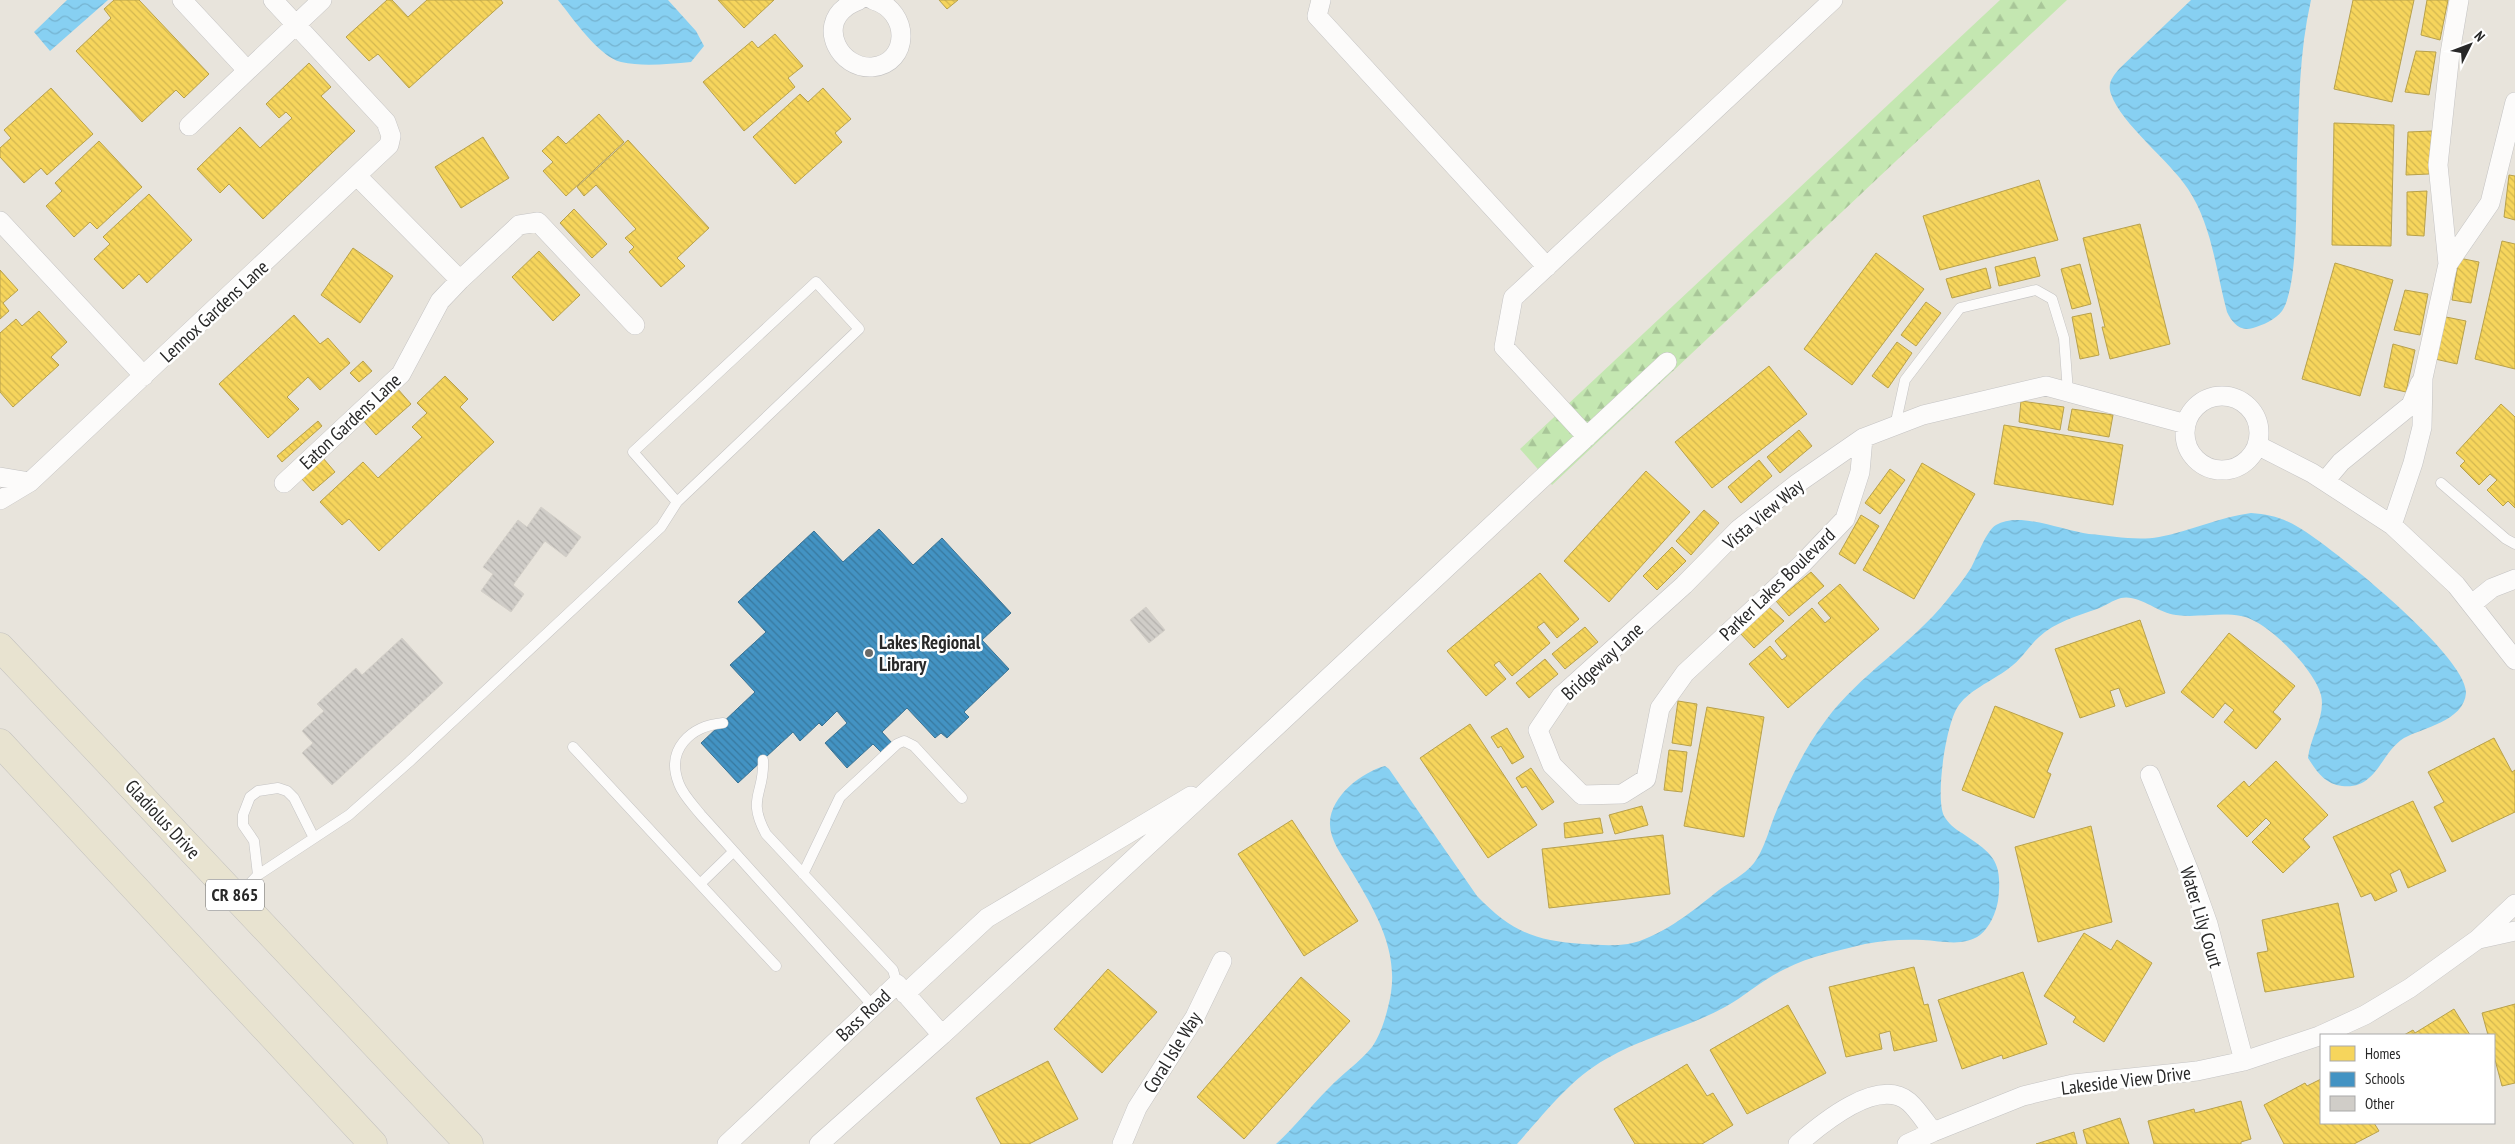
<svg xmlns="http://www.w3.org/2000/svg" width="2515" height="1144" viewBox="0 0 2515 1144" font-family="'PT Sans Narrow',sans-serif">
<defs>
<pattern id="forest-firs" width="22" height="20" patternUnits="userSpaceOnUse" patternTransform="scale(1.25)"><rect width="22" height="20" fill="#c4e7b1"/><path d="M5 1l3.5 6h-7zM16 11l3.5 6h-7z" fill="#a8c698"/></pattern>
<pattern id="water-waves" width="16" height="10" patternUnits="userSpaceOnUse" patternTransform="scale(1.25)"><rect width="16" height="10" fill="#87d0f2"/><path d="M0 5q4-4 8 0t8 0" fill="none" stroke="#75b3d0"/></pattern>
<pattern id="homes-back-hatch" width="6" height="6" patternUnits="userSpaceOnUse" patternTransform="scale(1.25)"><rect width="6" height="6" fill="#f6d55c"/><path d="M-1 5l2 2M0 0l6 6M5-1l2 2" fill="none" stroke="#d3b750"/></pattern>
<pattern id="schools-back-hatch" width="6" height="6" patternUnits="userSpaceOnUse" patternTransform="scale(1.25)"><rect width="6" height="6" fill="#4393c3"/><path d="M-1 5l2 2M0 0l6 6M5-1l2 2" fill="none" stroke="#38789e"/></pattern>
<pattern id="building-back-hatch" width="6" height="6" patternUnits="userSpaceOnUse" patternTransform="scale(1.25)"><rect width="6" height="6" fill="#d0cdc8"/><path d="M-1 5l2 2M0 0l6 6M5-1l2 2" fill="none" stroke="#b3b0ac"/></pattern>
</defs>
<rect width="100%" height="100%" fill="#e8e4dc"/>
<path fill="url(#forest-firs)" d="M2000 0H2067L1552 485 1520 449Z"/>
<path fill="url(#water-waves)" d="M67 0H108L50 51 34 32Z
M558 0H668L696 31 704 46 691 62C668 64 643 67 621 62 599 57 572 17 558 0Z
M2191 0H2311C2299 52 2299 107 2297 160 2296 192 2299 286 2282 311 2275 320 2263 325 2253 328 2239 332 2232 322 2227 312 2216 271 2212 225 2188 189 2170 161 2121 124 2111 94 2107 83 2113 76 2120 68Z
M2251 513C2269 514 2283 518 2298 527 2331 546 2468 657 2466 693 2464 721 2422 728 2404 738 2380 753 2377 790 2342 786 2325 784 2317 772 2308 758 2310 737 2326 716 2321 695 2315 670 2267 620 2241 616 2219 612 2197 618 2176 615 2158 613 2139 594 2121 598 2113 600 2105 606 2097 609 2077 616 2055 622 2039 637 2027 648 2023 658 2008 669 1992 681 1967 691 1957 708 1946 726 1935 797 1944 816 1948 823 1955 829 1962 833 1993 854 2003 860 1998 901 1996 912 1990 927 1980 935 1964 947 1942 941 1923 940 1905 939 1883 940 1865 944 1838 951 1810 956 1785 969 1763 979 1745 996 1725 1007 1687 1028 1643 1037 1606 1059 1570 1079 1544 1114 1517 1144H1276C1295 1127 1310 1107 1328 1089 1342 1074 1360 1062 1372 1047 1382 1033 1388 1010 1391 993 1398 946 1372 906 1349 867 1341 854 1329 838 1330 822 1331 796 1362 772 1385 766L1389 769 1477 896C1511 931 1534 941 1583 944 1598 945 1613 946 1628 944 1657 939 1692 912 1714 894 1727 883 1744 876 1754 863 1764 849 1768 833 1774 817 1788 783 1804 749 1826 720 1860 674 1911 645 1947 600 1955 590 1964 579 1971 568 1977 557 1986 531 1996 525 2019 511 2064 531 2089 534 2112 536 2137 541 2159 537 2191 531 2220 517 2251 513Z"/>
<path fill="url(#homes-back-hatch)" stroke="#b8a14c" d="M114 0H139L209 74 184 98 176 90 142 122 76 51 111 18 104 9Z
M387 0H392L408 17 427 0H501L503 3 409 88 378 54 369 61 346 37Z
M718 0H774L744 28Z
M939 0H958L947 9Z
M2353 0H2414L2392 102 2334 89Z
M2427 0H2448L2440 40 2421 35Z
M775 34 803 66 788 78 795 87 744 131 703 82 752 41 758 48Z
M2416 51 2436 52 2429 95 2405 92Z
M309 63 331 87 321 96 355 131 263 219 229 184 220 193 197 169 240 127 260 148 292 118 286 112 279 118 266 104Z
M51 88 93 134 47 175 41 168 24 183 0 157V148L11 138 4 130Z
M823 88 851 119 835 133 842 142 795 184 753 137 800 94 808 102Z
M599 114 624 142 566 196 543 171 553 162 542 151 558 136 566 144Z
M2334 123 2394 125 2391 246 2332 245Z
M2432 131 2429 174 2406 175 2408 132Z
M483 137 509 178 461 208 435 167Z
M628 140 709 228 677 258 685 266 661 287 629 252 634 247 625 238 636 229 596 185 584 196 577 187Z
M99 141 142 187 97 229 90 222 74 237 46 206 62 191 55 183Z
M2509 175 2515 176V220L2504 217Z
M2039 180 2058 240 1940 270 1923 216Z
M2427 191 2424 236 2407 235V192Z
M149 194 192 240 147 283 139 274 123 289 94 259 110 244 103 237Z
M574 209 607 244 592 258 560 223Z
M2140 224 2170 344 2110 359 2102 327H2105L2083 238Z
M2502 241 2515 244V369L2475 359Z
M353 248 393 276 360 323 321 295Z
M539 251 580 295 553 321 512 277Z
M1876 253 1924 289 1852 385 1804 349Z
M2035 257 2040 276 1999 286 1995 267Z
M2459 258 2479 262 2471 303 2452 300Z
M2335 263 2393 280 2360 396 2302 379Z
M2080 264 2091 304 2072 309 2061 269Z
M1986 268 1991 288 1952 298 1946 279Z
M0 270 18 290 3 303 9 311 0 319Z
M2405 290 2428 294 2420 335 2394 330Z
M1926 302 1941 313 1916 346 1901 335Z
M39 311 67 342 51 357 59 365 13 407 0 392V333L16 319 22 326Z
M2091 313 2099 355 2080 359 2072 317Z
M294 315 320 344 328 338 350 363 320 390 308 377 287 397 299 409 268 438 219 384Z
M2446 317 2466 321 2457 364 2435 359Z
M1897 342 1912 353 1888 388 1872 376Z
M2393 344 2415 350 2406 392 2384 387Z
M363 361 372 371 359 382 350 373Z
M1769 366 1807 414 1712 488 1675 442Z
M445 376 468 399 460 407 494 442 379 551 349 519 342 525 320 502 363 462 378 478 422 437 412 427 427 413 417 403Z
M397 388 411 404 376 435 363 420Z
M2021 401 2064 407 2060 430 2019 422Z
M2501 404 2515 417V508L2508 501 2503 506 2487 490 2497 480 2490 474 2479 485 2460 466 2465 461 2456 453Z
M2072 409 2113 415 2109 437 2068 430Z
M318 421 322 426 282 462 277 456Z
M2004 425 2123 445 2113 505 1994 484Z
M1799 430 1812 446 1780 473 1767 457Z
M323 458 335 472 313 491 301 478Z
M1759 460 1772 476 1741 503 1728 487Z
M1922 463 1975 494 1914 599 1863 570Z
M1890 469 1905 480 1880 514 1865 503Z
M1646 471 1690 512 1609 602 1564 561Z
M1704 510 1719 523 1691 555 1676 541Z
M1861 515 1879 526 1855 564 1839 554Z
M1672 547 1686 561 1657 590 1643 576Z
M1811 572 1824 586 1789 616 1776 601Z
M1540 573 1579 619 1557 638 1544 622 1537 627 1550 643 1512 676 1499 661 1494 665 1506 679 1486 696 1447 651Z
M1840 584 1879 629 1788 708 1749 664 1770 646 1782 660 1787 656 1775 641 1812 608 1825 623 1831 618 1818 603Z
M1769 607 1784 621 1754 648 1739 632Z
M2140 620 2165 693 2126 707 2119 688 2110 691 2115 706 2080 718 2055 649Z
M1585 627 1598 642 1565 669 1552 654Z
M2229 633 2295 686 2273 712 2281 719 2256 749 2224 722 2234 710 2225 703 2213 718 2181 692Z
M1545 659 1558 674 1529 698 1516 683Z
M1678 701 1697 704 1691 746 1672 743Z
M1995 706 2063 733 2047 772 2051 774 2034 818 1962 790Z
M1707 707 1764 717 1744 837 1684 826Z
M1470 724 1537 825 1488 858 1420 758Z
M1507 728 1524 757 1512 764 1501 746 1498 748 1491 737Z
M2494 738 2512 772 2515 770V812L2452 842 2434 807 2444 802 2428 772Z
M1669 750 1687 752 1682 792 1664 790Z
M2276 761 2328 815 2303 839 2310 847 2283 873 2252 842 2271 823 2266 818 2247 837 2217 806 2244 781 2249 787Z
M1531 768 1554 802 1542 810 1526 786 1522 788 1516 778Z
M2413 801 2446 871 2408 888 2400 869 2390 874 2397 891 2375 901 2371 893 2361 897 2333 837Z
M1642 806 1648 825 1615 834 1609 815Z
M1600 818 1603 833 1565 838 1564 823Z
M1292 820 1358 921 1304 956 1238 854Z
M2091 826 2112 922 2038 942 2015 847Z
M1663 835 1670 894 1549 908 1542 849Z
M2338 903 2354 977 2265 992 2257 953 2268 951 2262 920Z
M2084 933 2111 950 2117 940 2152 963 2104 1042 2073 1022 2076 1017 2044 996Z
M1914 967 1924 1005 1928 1004 1937 1041 1894 1051 1890 1031 1879 1034 1882 1049 1846 1057 1829 987Z
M1108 969 1157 1012 1102 1073 1054 1029Z
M2023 972 2047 1044 2003 1059 2002 1055 1962 1069 1938 1000Z
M1301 977 1350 1021 1244 1139 1197 1097Z
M2515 1004V1083L2502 1086 2494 1056V1035H2488L2482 1013Z
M1788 1005 1826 1073 1747 1114 1710 1050Z
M2454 1009 2470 1035H2404L2413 1030 2415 1033Z
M1048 1061 1078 1119 1029 1144H1001L976 1098Z
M1687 1064 1707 1096 1713 1093 1733 1125 1702 1144H1635L1614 1109Z
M2321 1079V1123H2374L2379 1131 2354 1144H2284L2264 1105 2305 1083 2307 1086Z
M2241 1101 2251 1139 2241 1142V1144H2154L2148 1121 2194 1109 2195 1113Z
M2120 1118 2129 1144H2087L2083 1130Z
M2074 1132 2077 1144H2036Z"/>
<path fill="url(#schools-back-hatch)" stroke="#3b7394" d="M879 529 913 565 942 538 1011 613 982 640 1009 669 964 712 969 717 947 738 941 733 935 738 907 708 882 732 892 743 882 753 873 744 847 768 825 743 847 723 837 711 822 726 819 723 800 741 793 732 738 783 701 743 755 692 730 665 766 632 738 602 814 531 843 562Z"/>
<path fill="url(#building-back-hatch)" stroke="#d3cfc8" d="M541 507 581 537 566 557 545 541 513 585 524 594 511 612 481 591 493 574 483 567 518 520 527 527Z
M1146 607 1165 630 1149 643 1130 620Z
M402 638 443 683 332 785 302 753 313 743 302 731 324 711 317 704 356 668 362 675Z"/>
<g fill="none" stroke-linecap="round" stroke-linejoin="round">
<defs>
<path id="lane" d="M1895 426 1905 380 1960 308 2036 290 2052 299 2064 338 2068 392
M2441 483 2506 539 2515 544
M723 723C691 726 665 749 679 784 683 795 694 806 701 815L873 1006
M573 747 776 966
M763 760C765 794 746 797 766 834L893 970 897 984
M803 874 840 797 897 744 904 741 914 746 962 798
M258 875 254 841 243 825V815L250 797 258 791 278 788 287 791 294 798 314 838
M700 884 733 852
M237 897 258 875 349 815 409 762 661 527 677 502 633 452 816 282 859 329 677 502"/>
<path id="street" d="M182 0 247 70
M859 0C855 2 850 4 846 7 818 27 840 69 872 67 910 64 911 11 873 0
M1321 0 1317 16 1547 267
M189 126 322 0
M358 177 460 280
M0 221 144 376
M2448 264 2490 203 2515 102
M2185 433a37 37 0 1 1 74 0a37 37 0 1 1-74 0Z
M1587 437 1504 347 1513 298 1833 0
M1863 438 1860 472 1845 519 1803 563 1685 673 1660 708 1646 779 1622 794 1582 795 1552 765 1538 730 1561 696 1684 585 1739 529 1798 483 1863 438 1923 415 2046 386 2186 424
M2257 445 2312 473 2392 525 2456 585 2515 660
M0 477 30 482
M2325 481 2341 462 2411 405 2420 383
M284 483 401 374 440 301 460 280 519 225 538 222 635 325
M0 500 30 482 389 145 391 136 386 122 273 0
M2392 525 2413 463 2422 427 2423 378 2448 264 2438 165 2450 53 2459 0
M2472 604 2492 588 2515 579
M2150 775 2191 876 2208 924 2244 1061
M2479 939 2515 931
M905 994 987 918 1191 796
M942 1035 1222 777 1667 362
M1933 1132 2023 1096 2073 1084 2197 1071 2244 1061 2319 1036 2365 1015 2410 988 2478 939 2515 904
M727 1144 897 984 942 1035 819 1144
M1122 1144 1137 1108 1195 1017 1222 961
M1798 1144C1821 1124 1878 1076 1909 1102 1918 1110 1926 1123 1933 1132L1907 1144"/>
<path id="primary" d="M0 647 469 1144
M0 743 373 1144"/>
</defs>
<use href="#lane" stroke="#c4c3c3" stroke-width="11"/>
<use href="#street" stroke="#c4c3c3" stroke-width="20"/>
<use href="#primary" stroke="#c4c2bf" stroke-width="29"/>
<use href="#lane" stroke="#fcfbfa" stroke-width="10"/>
<use href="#street" stroke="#fcfbfa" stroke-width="19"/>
<use href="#primary" stroke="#e8e3d0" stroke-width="28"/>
</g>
<circle fill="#6b6a67" stroke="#fff" stroke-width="2" cx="869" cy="653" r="5"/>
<g text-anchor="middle" stroke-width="5" stroke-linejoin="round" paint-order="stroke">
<rect fill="#fff" stroke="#686868" stroke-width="1" x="206" y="879.5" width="58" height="31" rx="4"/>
<g font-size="18" font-weight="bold" fill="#282828">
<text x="235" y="901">CR 865</text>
</g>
<g font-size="19" fill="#282828" stroke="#fff">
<text transform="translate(214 311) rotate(-43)" y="7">Lennox Gardens Lane</text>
<text transform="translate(350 421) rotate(-43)" y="7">Eaton Gardens Lane</text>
<text transform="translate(1763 514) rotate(-40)" y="7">Vista View Way</text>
<text transform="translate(1777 584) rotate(-44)" y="7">Parker Lakes Boulevard</text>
<text transform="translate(1602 661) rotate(-43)" y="7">Bridgeway Lane</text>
<text transform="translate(163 819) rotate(47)" y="7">Gladiolus Drive</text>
<text transform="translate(2202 917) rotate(73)" y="7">Water Lily Court</text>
<text transform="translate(863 1015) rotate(-43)" y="7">Bass Road</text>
<text transform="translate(1172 1052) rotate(-58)" y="7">Coral Isle Way</text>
<text transform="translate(2126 1080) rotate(-7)" y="7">Lakeside View Drive</text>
</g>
<g font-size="19" font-weight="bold" fill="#282828" stroke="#fff" text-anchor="start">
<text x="879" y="649">Lakes Regional<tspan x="879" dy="22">Library</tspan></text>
</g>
</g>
<rect x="2320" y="1034" width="175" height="90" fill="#ffffff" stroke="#a9a9a9"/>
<rect x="2330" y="1046" width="25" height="15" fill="#f6d55c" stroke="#a9a9a9"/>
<text x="2365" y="1059" font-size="15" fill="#282828">Homes</text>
<rect x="2330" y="1072" width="25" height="15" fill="#4393c3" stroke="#a9a9a9"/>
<text x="2365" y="1084" font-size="15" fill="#282828">Schools</text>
<rect x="2330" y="1096" width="25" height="15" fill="#d0cdc8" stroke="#a9a9a9"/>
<text x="2365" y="1109" font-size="15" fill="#282828">Other</text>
<g transform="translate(2470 45) rotate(48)" stroke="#ffffff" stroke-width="4" paint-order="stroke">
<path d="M0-4L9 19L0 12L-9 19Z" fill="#282828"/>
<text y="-8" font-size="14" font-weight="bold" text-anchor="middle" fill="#282828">N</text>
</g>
</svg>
